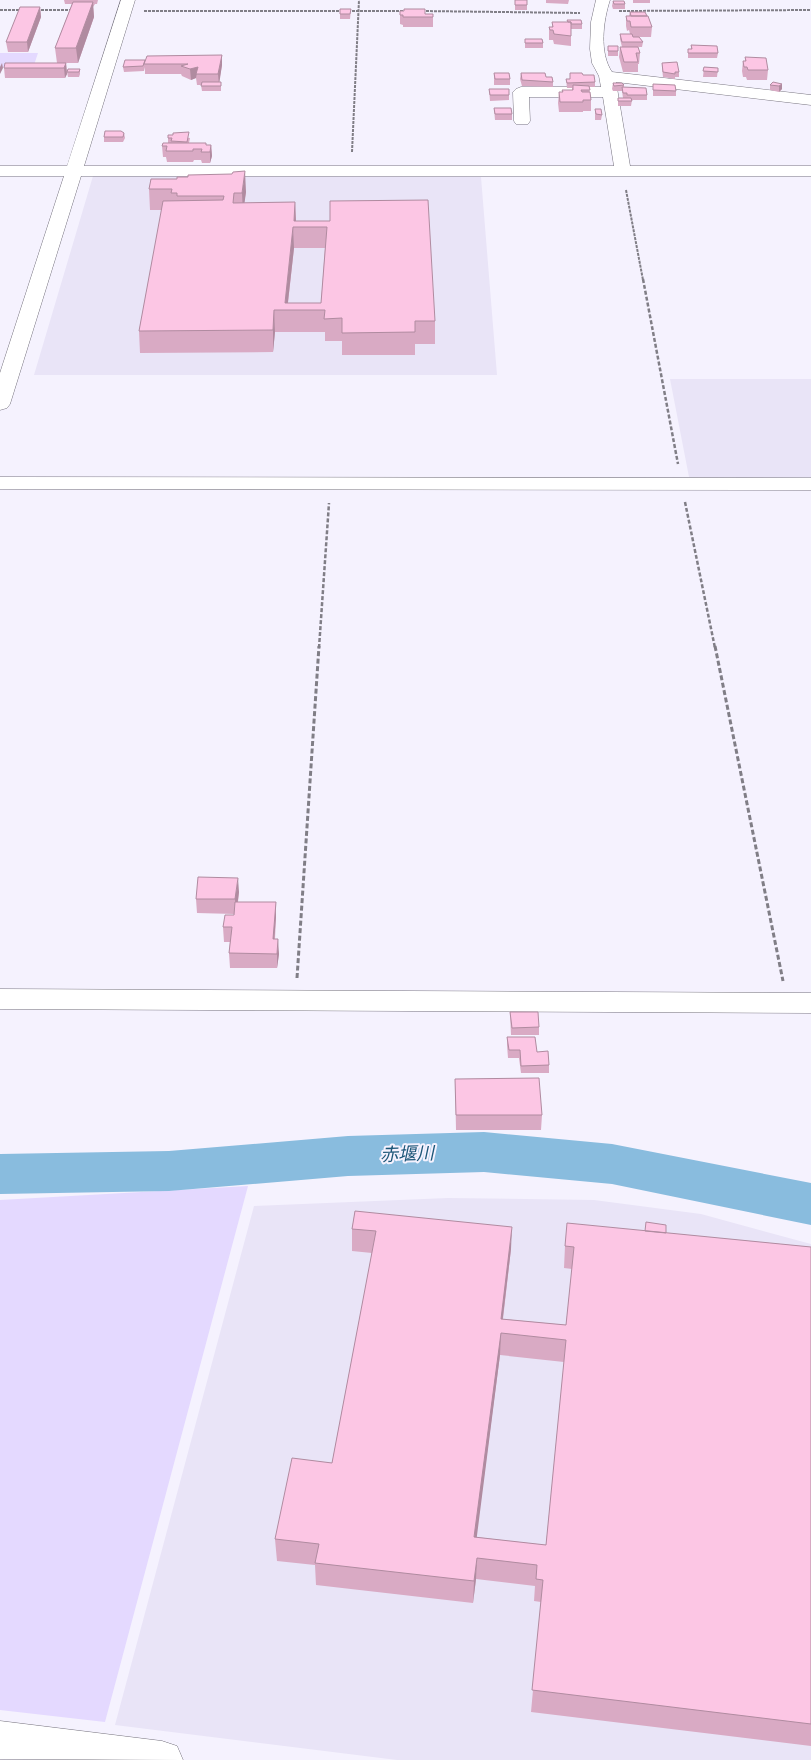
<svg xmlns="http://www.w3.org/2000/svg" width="811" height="1760" viewBox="0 0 811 1760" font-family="'IBM Plex Sans','Noto Sans JP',sans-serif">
<rect width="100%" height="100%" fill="#f5f2fe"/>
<path fill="#e9e4f7" d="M93 176 481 177 497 375H34Z
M670 379H811V477H689Z
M448 1198 594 1200 701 1214 811 1244V1760H397L115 1725 254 1206Z"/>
<path fill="#e4d9ff" d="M0 53H38L32 71 0 67Z
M248 1186 105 1722 0 1710V1200Z"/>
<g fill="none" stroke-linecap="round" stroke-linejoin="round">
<path fill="#89bcde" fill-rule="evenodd" d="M484 1132 612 1144 811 1183V1225L612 1184 484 1172 348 1176 169 1191 0 1194V1154L169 1151 348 1136Z"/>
<defs>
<path id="minor" d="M121 0H135L84 166H614L603 97H529L530 121 528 124H516L514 121 513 92 516 89 521 87H601L599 76 592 63 590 49 591 22 596 0H610C603 21 599 53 612 72L811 95V105L616 82 630 166H811V176H81L10 404 7 408 0 410V373L64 176H0V166H67Z
M0 477 811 478V490L0 489Z
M0 989 811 993V1013L0 1009Z
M0 1721 162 1741 177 1746 183 1760 0 1759Z"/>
</defs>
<use href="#minor" stroke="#76737e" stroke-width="1"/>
<path stroke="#807e86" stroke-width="2" stroke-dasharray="3 1" stroke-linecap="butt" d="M0 10H23
M37 10H73
M144 11H403
M422 11 580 13
M619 11 811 10
M352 152 359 0
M626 190 643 280"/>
<path stroke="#807e86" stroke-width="2.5" stroke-dasharray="4 2" stroke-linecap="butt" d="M643 279 678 464
M685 502 715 648
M319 648 329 503"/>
<path stroke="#807e86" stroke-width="3" stroke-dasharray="5 2.5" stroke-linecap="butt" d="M715 646 783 981
M297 978 319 646"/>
<use href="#minor" fill="#fff" fill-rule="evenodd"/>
</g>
<path fill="#d9aac4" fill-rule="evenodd" d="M64 0H98L97 4H95L93 7 94 17 78 63H57L55 48 72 4H65Z
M515 0H527V10H515Z
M546 0H569L568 4 546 3Z
M633 0H650V3H633Z
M613 1 625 4V9H613L612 6Z
M40 7 41 17 28 52H8L6 42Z
M340 9H351L350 19H340Z
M400 11 425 14H433V27H403V25L400 24Z
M630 12 647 16 652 27 651 37H639L643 42 642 47H638L640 53 639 64H638V72H623L619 57 620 47H622L620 39V34H630L629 30 627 31 626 26V16H629Z
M567 20 582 24V29H571V46L554 44 553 40H549V27H552V22H567Z
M525 39 543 43V48H525Z
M691 45 718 53 717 58H688V49H691Z
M608 46 618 51V56H608Z
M222 55V65L219 82H221V91H202L201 85H197L196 78 191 80 182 76 181 74H145V67L144 71 124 72 123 67 145 60Z
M745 57 768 70 767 80H747L746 77H743L742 71 743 61H745Z
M66 63 67 74 65 78H5L4 68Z
M662 63 679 72V77H675V79L663 77 662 68Z
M704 67 718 68 717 77H703Z
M80 69V74L79 77H68L67 72Z
M494 73 510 79V85H494Z
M521 73 546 77 553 82V87L522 86 520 79Z
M570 73 583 75 595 82V87H589L591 100V111H583V112H559L558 103 559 92H562V90H572V88H567L566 79H570Z
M613 83 624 85V88L647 95V100H632L631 106H618V98H623L622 91H613L612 89Z
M653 84 676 91V96H653Z
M782 84V89L779 92 770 90V85Z
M489 89 509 95V100L490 101Z
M494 108 512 114V120H495Z
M595 109 602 115 601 120H595Z
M124 133 125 138 123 142H104V137Z
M173 135 190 138 189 143H206V145H211L212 156 210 163H202L201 160H194L193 162H167L166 157H163L162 146 168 143V138Z
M151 179 246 192 244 203 295 202 296 221H330L435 321V344H415V355H342V341H325V332H275L273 352 140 353 139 331 162 210H150L149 189ZM294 248H325L321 303H288Z
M239 892 238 902H276V917L275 939 279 954 277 968H230L229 953 230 942H224L223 927 234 915V914L197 913 196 899Z
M510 1012 539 1027V1035H511Z
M507 1037 537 1052 549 1065V1073H521L519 1058H508L507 1045Z
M455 1079 542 1115 541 1130H456Z
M355 1211 511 1249 503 1319 566 1325 572 1269 564 1268 565 1246 666 1233 811 1247V1746L531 1712 541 1602 534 1601 535 1586 476 1579 473 1603 316 1585 315 1565 277 1561 275 1539 332 1463 372 1253 352 1251V1229ZM500 1355 564 1362 546 1545 476 1537Z"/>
<path fill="#b08ba0" d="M93 2 94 17 78 63 76 48Z
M40 7 41 17 28 52 27 42Z
M222 55V65L219 85 218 74Z
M2 63 3 68 0 74V67Z
M66 63 67 74 65 78 64 68Z
M198 67 196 78 191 80 190 69Z
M782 84V89L779 92V86Z
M211 145 212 156 210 163V152Z
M245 171 246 192 243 214 242 193Z
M295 202 296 223 294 221Z
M293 227 294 248 287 310 285 303Z
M274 310 275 332 273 352V330Z
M238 878 239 892 236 914 235 899Z
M276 902V917L273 954V939Z
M278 939 279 954 277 968V954Z
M512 1227 511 1249 501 1333 500 1355 474 1559V1537Z
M477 1558 476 1579 473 1603 474 1581Z"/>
<path fill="#fcc6e4" stroke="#b08ba0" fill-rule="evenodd" d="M515 0H527V5H515Z
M613 1H624L625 4H614Z
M73 2H93L76 48H55Z
M20 7H40L27 42H6Z
M340 9H351L350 14H340Z
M404 9H425V14H433V17H403V15H400V11H404Z
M630 12H645L647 16H631Z
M626 16H648L652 27H631L630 21H627Z
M567 20H581L582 24H571V22H568Z
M552 22H571V36L554 34 553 30H550L549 27H553Z
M620 34H632L633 37H639L643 42H622Z
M525 39H542L543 43H525Z
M691 45 717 46 718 53H688V49H692Z
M608 46H618V51H608Z
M620 47H638L640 53H636L638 62H624Z
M222 55 218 74H196L198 67 190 69 181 66 188 64H144L147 56Z
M745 57 766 58 768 70H748L747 67H744L743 61H746Z
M125 60H145L143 66 123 67Z
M677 62 679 72H675V74L663 72 662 63Z
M5 63H66L64 68H4Z
M704 67 718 68V72L703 71Z
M68 69H80L79 72H67Z
M494 73H509L510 79H495Z
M521 73H545L546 77H552L553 82 522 80Z
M570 73H582L583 75H594L595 82 567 83 566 79H570Z
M202 82H221V86H201Z
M773 82 782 84 779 86 770 85Z
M613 83H622L624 85 614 86Z
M653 84 675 85 676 91 653 90Z
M573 85 589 86 590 90H581L582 92H590L591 100H583V102H560L559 92H563L562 90H573Z
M622 87 646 88 647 95H627V93H623Z
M489 89H509V95H490Z
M618 98H631L632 101H618Z
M494 108H511L512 114H495Z
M595 109H601L602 115 596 114Z
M105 131H121L124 133 123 137H104Z
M189 132 187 142 171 141 172 138H168V135H173V133Z
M163 143H206V145H211L210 152H201L202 149H193V151H166L167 146H162Z
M245 171 242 193H234L233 203 295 202 294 221H330V201L428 200 435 321H415V332L342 333V318L324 319 325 310H274L273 330 139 331 163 201 223 200 224 196H177V193H171L172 189H149L151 179H177V177H188V175L232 174 233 172ZM293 227H327L321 303H285Z
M198 877 238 878 235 899H196Z
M235 902H276L273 939H278L277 954 229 953 232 927H223L225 915H234Z
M510 1012H538L539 1027 512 1028Z
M507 1037H535L537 1052 548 1051 549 1065 521 1066 520 1050H509Z
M539 1078 542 1115H456L455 1079Z
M355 1211 512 1227 501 1319 566 1325 574 1247 565 1246 567 1223 811 1247V1724L532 1690 543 1580 536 1579 537 1565 477 1558 474 1581 315 1563 319 1544 275 1539 292 1458 332 1463 376 1231 352 1229ZM501 1333 566 1340 546 1545 474 1537Z
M646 1222 666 1225V1233L645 1231Z"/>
<g text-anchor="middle" stroke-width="4" stroke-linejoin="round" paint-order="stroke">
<g font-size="18" font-style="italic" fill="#1c5678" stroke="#f5f2fe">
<text transform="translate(407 1154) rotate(-2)" y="6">赤堰川</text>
</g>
</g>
</svg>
